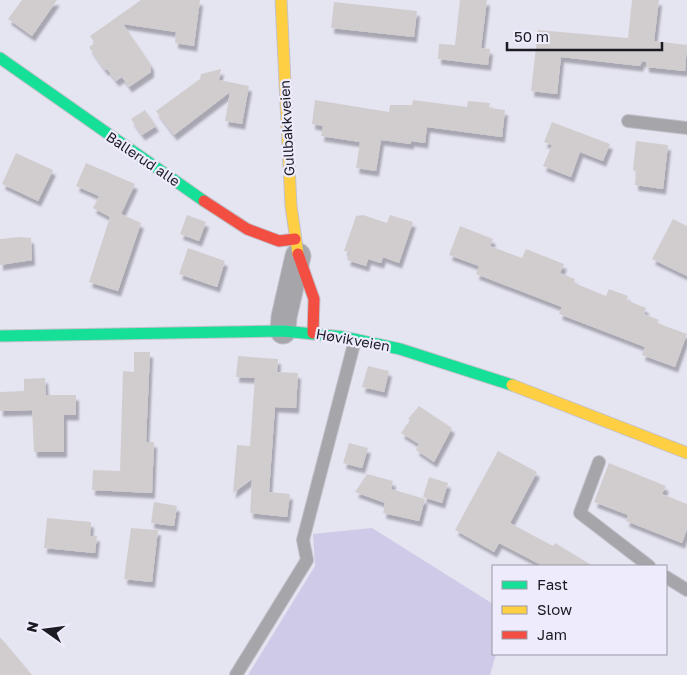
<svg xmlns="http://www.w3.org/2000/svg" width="687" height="675" viewBox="0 0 687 675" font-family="'Golos Text',sans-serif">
<defs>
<filter id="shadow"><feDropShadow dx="3" dy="5.5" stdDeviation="1" flood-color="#0004"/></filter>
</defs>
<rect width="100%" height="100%" fill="#e5e4f1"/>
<path fill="#cecae7" d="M372 528 493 604V654H496L490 675H248L315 566 313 534Z"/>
<path fill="#d1cdcf" filter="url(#shadow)" d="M22 0H57L32 36 8 19Z
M141 0H200L194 46 175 43 176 32 123 24 151 65V72L129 87 122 77 116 81 107 69 105 70 89 47 95 43 90 36Z
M460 0H487L481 48 490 49 488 65 438 59 439 44 455 45Z
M632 0H659L654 41 687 45 685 71 646 67V62L642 61 640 66 561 57 557 94 531 91 538 30 628 38Z
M334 2 417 11 414 37 331 28Z
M221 69 219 80 249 86 242 124 225 121 230 92 174 135 156 111 200 79 201 74Z
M315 100 389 112 390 105H412L413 100 467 107 468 101 490 103 489 108 505 110 502 137 427 127 425 143 411 141V144L381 140 376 171 356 168 360 142 321 136 323 126 312 124Z
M145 110 156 126 142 135 131 119Z
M552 122 610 144 603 161 580 152 571 177 543 166 552 145 544 142Z
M636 141 668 145 663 189 635 185 636 171 633 170Z
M16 153 53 170 38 201 2 184Z
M86 163 135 184 121 214 141 223 118 291 89 282 110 217 93 208 99 196 76 186Z
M187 215 206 222 199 241 180 234Z
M363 215 387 223 390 215 413 222 399 263 383 257 381 263 368 259 366 266 347 260 350 252 344 251 356 216Z
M673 219 687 226V276L652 259Z
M460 226 493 239 490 246 522 258 526 249 564 264 560 273 575 279 574 283 606 296 609 289 628 296 626 300 646 308 644 314 659 320 657 323 687 334 675 367 642 355 645 347 559 314 562 307 476 274 479 266 449 255Z
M20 237 31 238 32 260 0 265V239Z
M188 248 225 261 217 287 179 274Z
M134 352H150L146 442H154L152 493 92 490 93 470 120 471 123 371 134 372Z
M238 356 278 359 277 372 298 373 296 408 275 407 269 492 290 494 287 517 250 513 252 479 233 493 237 445 250 446 255 378 236 377Z
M368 366 389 371 384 392 362 387Z
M45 378 46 395H76V415H64V452H34L32 410 0 411V392L24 391V379Z
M419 406 452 428 434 462 416 450 419 444 401 433 410 420 408 419Z
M349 443 368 448 362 468 343 463Z
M498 451 537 472 510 523 553 546 555 543 593 566H543L499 543 494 552 455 530Z
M609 463 666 486 662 494 687 504V529L682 543 626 521 628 515 594 502Z
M367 474 393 481 391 489 425 499 419 521 383 513 385 503 355 492Z
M429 477 448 483 442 503 423 497Z
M154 502 177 506 174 526 151 523Z
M47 518 91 522 90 536H97L95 553 44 548Z
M131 528 158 530 152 582 124 579Z
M0 637 32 675H0Z"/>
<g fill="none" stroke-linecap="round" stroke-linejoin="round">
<defs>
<path id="lane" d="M628 121 687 128
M599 462 580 513 649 566
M666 577 687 590
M236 675 307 560 303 540 355 340"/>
<path id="street" d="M283 331 284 317 298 256"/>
<path id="fast" d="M0 58 204 201
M0 336 283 331 344 337 400 349 512 385"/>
<path id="slow" d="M281 0 291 206 298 254
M512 385 687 453"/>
<path id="jam" d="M204 201 247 229 279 241 295 239
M298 254 314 299 313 333"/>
</defs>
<use href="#lane" stroke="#c2c1cb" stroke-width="14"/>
<use href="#street" stroke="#c2c1cb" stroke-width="27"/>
<use href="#fast" stroke="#c2c1cb" stroke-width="13"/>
<use href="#slow" stroke="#c2c1cb" stroke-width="13"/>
<use href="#jam" stroke="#c2c1cb" stroke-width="13"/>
<use href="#lane" stroke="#a6a6aa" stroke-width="12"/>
<use href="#street" stroke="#a6a6aa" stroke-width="25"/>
<use href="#fast" stroke="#16e098" stroke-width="11"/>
<use href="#slow" stroke="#ffcf43" stroke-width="11"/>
<use href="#jam" stroke="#f24e42" stroke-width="11"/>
</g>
<g text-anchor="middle" stroke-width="4.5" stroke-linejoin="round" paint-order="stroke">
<g font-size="14" fill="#1c1b23" stroke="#eeecfc">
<text transform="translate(287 128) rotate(-93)" y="5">Gullbakkveien</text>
<text transform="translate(143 159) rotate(34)" y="5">Ballerud alle</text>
<text transform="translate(353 340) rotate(10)" y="5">Høvikveien</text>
</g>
</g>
<rect x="492" y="565" width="175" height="90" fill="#eeecfc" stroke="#9a98a5"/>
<rect x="502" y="581" width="25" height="8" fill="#16e098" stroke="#9a98a5"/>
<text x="537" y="590" font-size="15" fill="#1c1b23">Fast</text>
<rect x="502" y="606" width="25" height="8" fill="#ffcf43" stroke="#9a98a5"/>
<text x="537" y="615" font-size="15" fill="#1c1b23">Slow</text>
<rect x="502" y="631" width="25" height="8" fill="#f24e42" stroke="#9a98a5"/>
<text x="537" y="640" font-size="15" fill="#1c1b23">Jam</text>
<g transform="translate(45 630) rotate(284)" stroke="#eeecfc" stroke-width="4" paint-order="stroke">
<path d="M0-4L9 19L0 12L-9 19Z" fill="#1c1b23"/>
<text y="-8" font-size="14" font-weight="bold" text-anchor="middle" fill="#1c1b23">N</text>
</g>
<path d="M507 42v8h155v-8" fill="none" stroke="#1c1b23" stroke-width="2.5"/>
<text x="514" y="42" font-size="15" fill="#1c1b23" stroke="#eeecfc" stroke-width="4" paint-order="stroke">50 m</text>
</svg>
